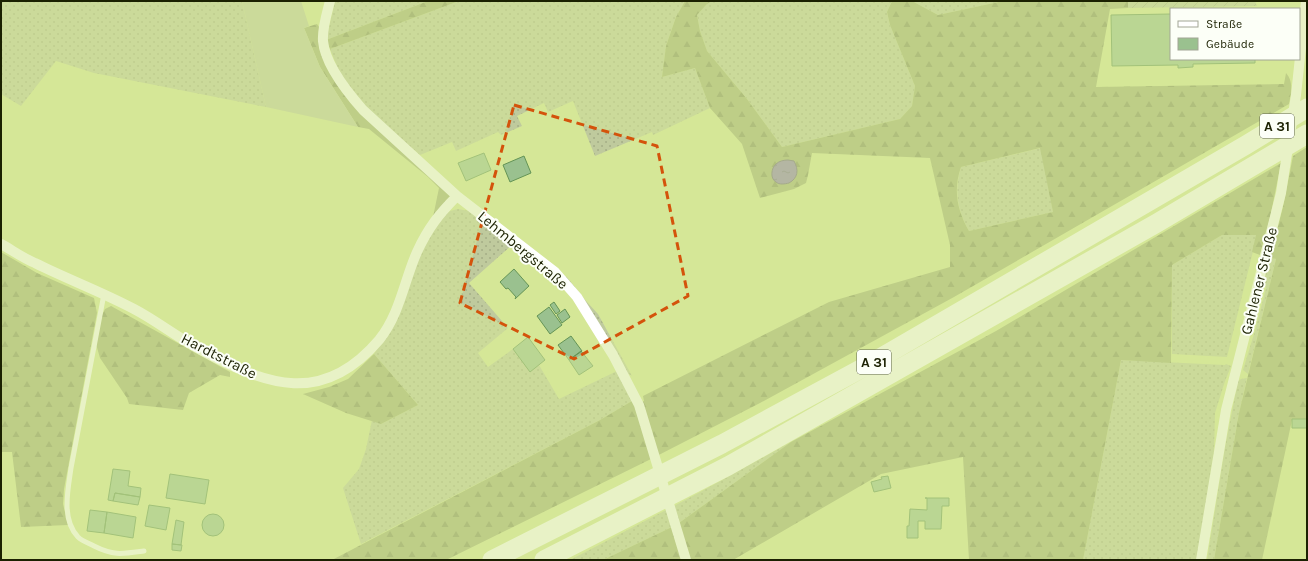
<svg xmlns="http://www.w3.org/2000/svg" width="1308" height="561" viewBox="0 0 1308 561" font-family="Karla,sans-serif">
<defs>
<pattern id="grass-dots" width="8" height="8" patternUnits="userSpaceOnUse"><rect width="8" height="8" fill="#bfca9d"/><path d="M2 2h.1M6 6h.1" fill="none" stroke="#a4ad85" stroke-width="1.8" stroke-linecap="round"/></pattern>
<pattern id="forest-firs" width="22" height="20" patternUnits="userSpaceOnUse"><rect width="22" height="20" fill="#a2af74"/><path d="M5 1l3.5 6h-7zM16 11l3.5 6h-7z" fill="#838e5d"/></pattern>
<pattern id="garden-furrows" width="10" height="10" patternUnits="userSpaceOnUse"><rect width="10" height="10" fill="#bfca9d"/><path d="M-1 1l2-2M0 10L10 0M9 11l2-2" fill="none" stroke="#a4ad85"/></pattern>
<pattern id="water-ripples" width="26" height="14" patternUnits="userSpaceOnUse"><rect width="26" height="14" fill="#8d7bb1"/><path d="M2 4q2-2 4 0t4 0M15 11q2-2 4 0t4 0" fill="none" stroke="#72648e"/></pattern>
</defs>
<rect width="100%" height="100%" fill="#d5e797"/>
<path fill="url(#grass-dots)" d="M1 1H242L266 107 94 73 56 61 21 106 1 94Z
M335 1H428L326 40Z
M459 1H685L676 17 666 46 662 77 695 68 710 108 653 135 652 132 595 156 573 101 548 112 544 103 517 116 522 126 501 135 498 132 456 151 452 142 420 155 370 113 340 74 330 49Z
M712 1H892L887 12 890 25 915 86 912 106 900 119 782 147 747 99 707 51 700 31 697 15 707 4Z
M912 1H1003L938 15Z
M1041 148 1053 212 969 231C957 210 954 190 961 167Z
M458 209 469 211 513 244 469 283 508 328 478 353 488 367 513 349 530 372 539 365 559 399 617 371 632 401 600 420 361 544 343 488 359 469 366 449 372 420 381 424 418 405 374 354 396 318 424 244 439 219 450 211Z
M1222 235H1257L1227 357 1172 354V265Z
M1270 257 1276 259 1248 374 1243 370 1254 334 1263 300 1266 288 1264 278Z
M566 276 586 301 598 314 632 376 627 373 567 280Z
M1121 360 1225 365 1226 364 1231 366 1225 381 1215 413 1214 451 1197 560H1083Z
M1247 378 1239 413 1214 560H1207L1225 447 1238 381 1241 379Z
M791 442 679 523 674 506C713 486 752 463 791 442Z
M666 510 672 527 603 560H570Z"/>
<path fill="url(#forest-firs)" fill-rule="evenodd" d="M428 1H459L330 49 326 40Z
M685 1H712L707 4 697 15 700 31 707 51 747 99 782 147 900 119 912 106 915 86 890 25 887 12 892 1H912L938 15 1003 1H1128V8L1110 9 1096 87 1284 84 1286 73C1294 82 1291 93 1289 104L954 297 760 403 649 460 446 560H332L600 420 632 401 642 402 644 401 643 396 829 302 950 267V245L930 158 812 153 808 175 806 183 794 189 760 198 742 144 710 108 695 68 662 77 666 46 676 17ZM1040 148 1053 212 969 231C957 210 953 190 961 167Z
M317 24 321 30 333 75 451 197 433 217 439 188 428 177 369 129 358 127 320 67 304 28Z
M1307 147V419L1292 420 1262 560H1214L1239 413 1276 259 1270 257 1283 207 1293 156Z
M1281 163 1270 218 1260 255 1252 252 1256 235H1222L1172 265 1171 363 1121 360 1083 560H969L963 457 881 474 733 560H690L679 523 791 442 996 331Z
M1 252 37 273 94 298 97 313 64 489 63 504 68 525 21 527 12 452H1Z
M111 306 230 372V377L220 375 189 393 183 410 129 404 127 398 100 358 96 344 102 315 105 309Z
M374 354 418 405 381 424 346 413 303 394 329 387 348 379Z
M672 527 682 560H603Z"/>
<path fill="url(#garden-furrows)" d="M1128 1H1255L1257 6 1128 8Z"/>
<path fill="#bfca9d" d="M242 1H301L309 26 304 28 320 67 358 127 266 107Z"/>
<path fill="url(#water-ripples)" stroke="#6b607c" d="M788 160 794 161C799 170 798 178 789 183 785 184 779 185 776 182 770 179 771 168 776 164 779 161 784 160 788 160Z"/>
<path fill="#9ac18f" stroke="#649456" d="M1171 14V59H1255V63L1193 64V67L1178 68V65L1112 66 1111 15Z
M484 153 491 170 466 181 458 163Z
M524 156 531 173 510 182 503 165Z
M514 269 529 286 515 299 516 297 508 288 506 289 500 282Z
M554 302 560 311 556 314 550 305Z
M549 307 562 325 550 334 537 316Z
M565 309 570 317 562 323 557 315Z
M571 336 582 351 569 360 558 345Z
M528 337 545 360 530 372 513 349Z
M581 351 593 366 579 375 569 360Z
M1292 419H1307V428H1292Z
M113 469 130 471 128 486 141 488 140 497 115 493 113 501 108 500Z
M170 474 209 480 205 504 166 498Z
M888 476 891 488 874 492 871 482 882 479 881 477Z
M115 493 140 497 138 505 113 501Z
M925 498H949V506H942L941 529H925V521H918V538H907V526H909L910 509 927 510V498Z
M149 505 170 508 166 530 145 526Z
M90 510 107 512 104 533 87 531Z
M107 512 136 517 133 538 104 533Z
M202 525a11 11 0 1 1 22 0a11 11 0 1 1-22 0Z
M176 520 184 522 181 545 172 544Z
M172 544 182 545 181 551 172 550Z"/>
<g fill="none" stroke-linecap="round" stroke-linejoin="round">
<path stroke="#fff" stroke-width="5" d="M104 294 71 468C68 490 61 519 78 537 82 541 88 543 94 546 114 556 122 554 144 551"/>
<path stroke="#fff" stroke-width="10" d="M330 1C327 13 322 28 323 41 325 64 348 93 363 110L457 196 555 272 577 297 613 355 639 405 686 560
M1 244C12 250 23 258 35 263 67 279 102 292 134 309 157 321 178 338 201 350 267 386 323 406 379 340 400 314 404 281 417 252 428 228 439 214 457 196
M1201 560 1226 410 1281 193 1296 95 1306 1"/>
<path stroke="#fff" stroke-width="19" d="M492 560 722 444 868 365 1246 145 1307 108
M544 560 728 466 1157 223 1307 134"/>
</g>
<path d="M0 0H1308V561H0ZM514 105 657 146 688 296 574 359 460 303Z" fill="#d5e797" fill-opacity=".55" fill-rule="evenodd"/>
<path fill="none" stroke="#d4530b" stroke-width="3" stroke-dasharray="8 5" stroke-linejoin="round" d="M514 105 657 146 688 296 574 359 460 303Z"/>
<g text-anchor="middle" stroke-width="4" stroke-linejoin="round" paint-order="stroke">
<g fill="#fcfff7" stroke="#5e644b" stroke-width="1">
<rect x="1260" y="114" width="34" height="24" rx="3"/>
<rect x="857" y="350" width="34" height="24" rx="3"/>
</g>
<g font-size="14" font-weight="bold" fill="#1b2101">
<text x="1277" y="131">A 31</text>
<text x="874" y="367">A 31</text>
</g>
<g font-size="15" fill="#1b2101" stroke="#fcfff7">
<text transform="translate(523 250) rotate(40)" y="5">Lehmbergstraße</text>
<text transform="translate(1259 281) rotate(-76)" y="5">Gahlener Straße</text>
<text transform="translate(219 356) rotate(27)" y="5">Hardtstraße</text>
</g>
</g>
<rect width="1308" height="561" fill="none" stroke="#1b2101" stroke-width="4"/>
<rect x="1170" y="8" width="130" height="52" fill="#fcfff7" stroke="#a2a695"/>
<rect x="1178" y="21" width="20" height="6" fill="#ffffff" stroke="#a2a695"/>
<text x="1206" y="28" font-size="12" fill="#1b2101">Straße</text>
<rect x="1178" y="38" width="20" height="12" fill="#9ac18f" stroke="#a2a695"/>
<text x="1206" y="48" font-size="12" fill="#1b2101">Gebäude</text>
</svg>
